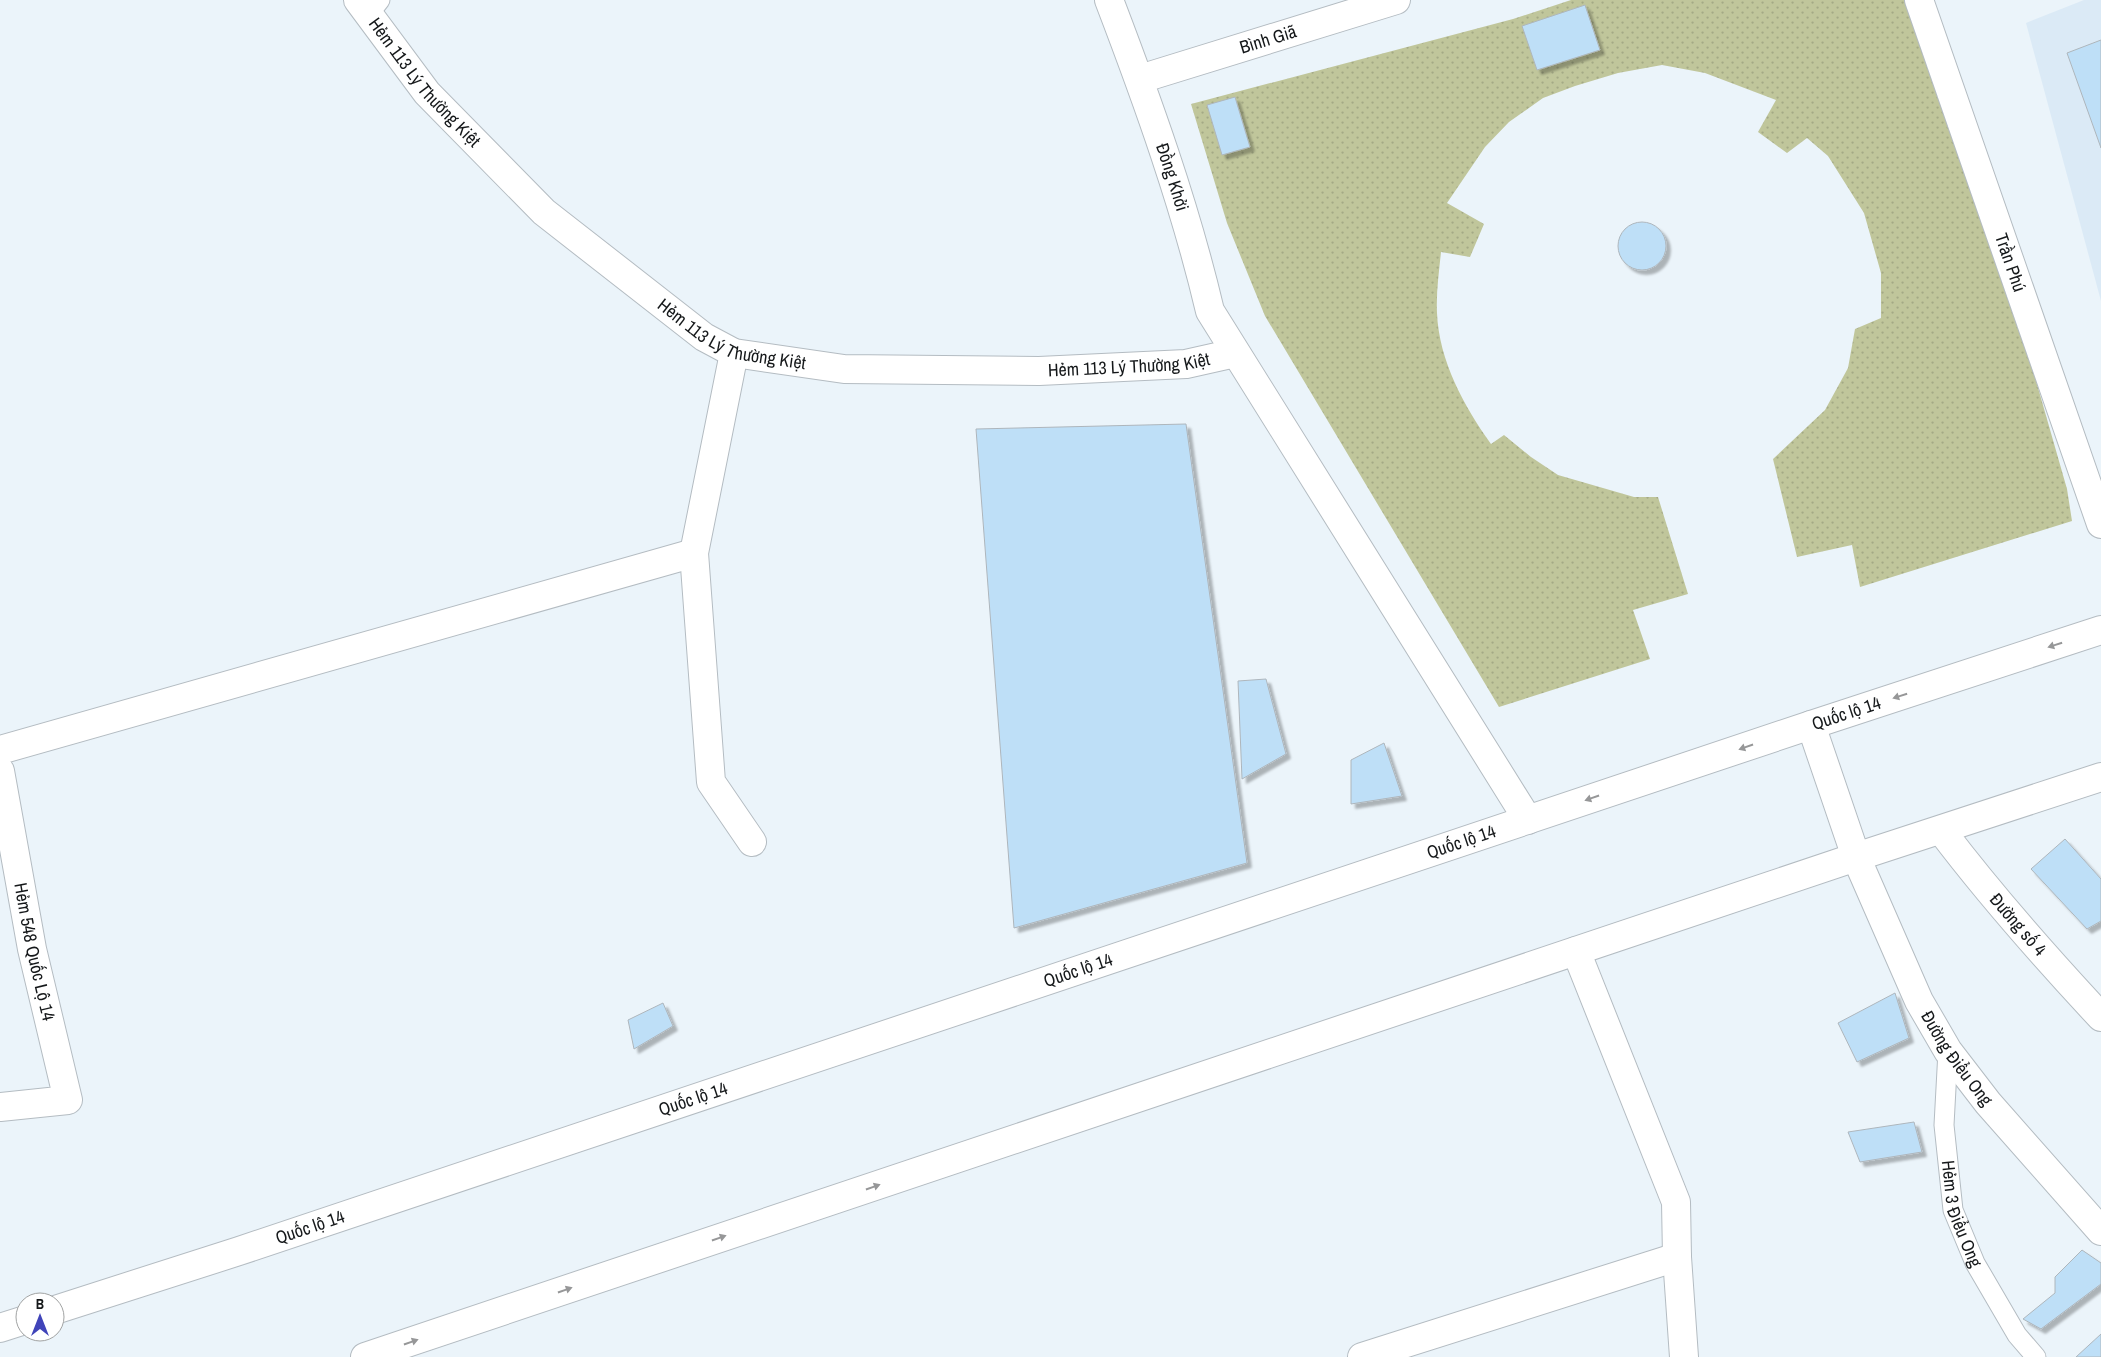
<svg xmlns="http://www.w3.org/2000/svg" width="2101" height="1357" viewBox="0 0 2101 1357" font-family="'Archivo Narrow',sans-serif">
<defs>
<pattern id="park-dots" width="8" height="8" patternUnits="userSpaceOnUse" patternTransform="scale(1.25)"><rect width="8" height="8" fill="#c0c69b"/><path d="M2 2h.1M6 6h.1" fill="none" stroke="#a4a985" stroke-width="1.8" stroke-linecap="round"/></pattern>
<filter id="shadow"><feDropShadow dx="4.5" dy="4.5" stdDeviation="1" flood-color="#0004"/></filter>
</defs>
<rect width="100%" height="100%" fill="#ebf4fa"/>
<path fill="#dbeaf6" d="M2084 0H2101V301L2026 23Z"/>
<path fill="url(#park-dots)" d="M1571 0H1927L2067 489 2072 521 1860 587 1852 545 1797 557 1773 459 1825 410 1848 368 1855 329 1881 318V273L1864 213 1828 156 1807 138 1787 153 1758 132 1776 100 1705 73 1662 65 1618 73 1575 86 1543 98 1509 122 1485 147 1447 203 1484 224 1470 257 1441 252C1439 272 1436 293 1437 313 1439 361 1464 406 1491 444L1504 435 1531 457 1558 475 1634 497H1658L1688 594 1633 610 1650 659 1499 707 1265 316 1227 223 1191 104 1513 19Z"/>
<path fill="#bedff7" stroke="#aeb6bc" filter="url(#shadow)" d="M1585 5 1600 50 1537 70 1522 26Z
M2101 40V148L2067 53Z
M1235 97 1250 147 1222 155 1207 105Z
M1618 246a24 24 0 1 1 48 0a24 24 0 1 1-48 0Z
M1186 424 1247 863 1014 928 976 429Z
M1266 679 1286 754 1242 779 1238 681Z
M1384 743 1402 796 1351 804V760Z
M2065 839 2101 879V921L2087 929 2031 869Z
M1895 993 1909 1038 1857 1062 1838 1023Z
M663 1003 673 1026 634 1049 628 1020Z
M1914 1122 1922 1152 1860 1162 1848 1132Z
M2082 1250 2101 1263V1284L2041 1329 2023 1319 2055 1293V1277Z
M2101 1334V1357H2076Z"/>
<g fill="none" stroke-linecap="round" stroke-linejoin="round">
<defs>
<g id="lane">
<path d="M369 14 380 0"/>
<path id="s1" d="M1948 1051 1944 1125 1953 1210 1975 1263 2017 1335 2036 1357"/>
</g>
<g id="street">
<path id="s2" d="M358 0 427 93 544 212 704 337 734 353 844 369 1039 371 1186 364 1235 353"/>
<path id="s3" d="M1109 0C1148 102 1185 205 1210 311L1528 820"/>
<path id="s4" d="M1919 0 2101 524"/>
<path id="s5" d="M1140 79 1396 0"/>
<path d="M734 353 694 553 711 782 752 842"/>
<path d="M0 750 694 553"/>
<path id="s6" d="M0 771 32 949 68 1100 0 1107"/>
<path id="s7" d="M1941 830C1991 896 2045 957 2101 1017"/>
<path id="s8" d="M1856 857 1919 1001 1948 1051 1988 1103 2101 1231"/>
<path d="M1576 951 1676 1202 1677 1257 1684 1357"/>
<path d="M1362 1357 1677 1257"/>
</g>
<g id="highway">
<path d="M1811 725 1856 857"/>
<path id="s9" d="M55 1310 239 1251 1811 725 2101 630"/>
<path d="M0 1328 25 1320"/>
<path d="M365 1357 1856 857 2101 777"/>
</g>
</defs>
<use href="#lane" stroke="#b4bcc2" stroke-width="21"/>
<use href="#street" stroke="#b4bcc2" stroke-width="30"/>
<use href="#highway" stroke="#b4bcc2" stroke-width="30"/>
<use href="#lane" stroke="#fff" stroke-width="19"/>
<use href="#street" stroke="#fff" stroke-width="28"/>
<use href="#highway" stroke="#fff" stroke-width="28"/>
</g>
<defs><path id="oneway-solid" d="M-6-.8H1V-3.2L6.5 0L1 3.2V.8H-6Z" transform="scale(1.25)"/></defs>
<g fill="#969798">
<use href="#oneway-solid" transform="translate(2055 645) rotate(162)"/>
<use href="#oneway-solid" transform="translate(1900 696) rotate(162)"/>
<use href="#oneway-solid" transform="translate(1746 747) rotate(161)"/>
<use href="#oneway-solid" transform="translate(1592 798) rotate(161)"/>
<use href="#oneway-solid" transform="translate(873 1187) rotate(-19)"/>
<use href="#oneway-solid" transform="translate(719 1238) rotate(-19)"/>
<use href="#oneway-solid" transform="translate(565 1290) rotate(-19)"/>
<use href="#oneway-solid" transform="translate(411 1342) rotate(-19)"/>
</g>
<g text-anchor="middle" stroke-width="4.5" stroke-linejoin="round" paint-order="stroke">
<g font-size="18" fill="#15181a" stroke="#fff">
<text dy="6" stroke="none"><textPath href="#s5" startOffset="134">Bình Giã</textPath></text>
<text dy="6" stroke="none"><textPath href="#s2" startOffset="106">Hẻm 113 Lý Thường Kiệt</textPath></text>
<text dy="6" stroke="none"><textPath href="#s3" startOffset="188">Đồng Khởi</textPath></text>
<text dy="6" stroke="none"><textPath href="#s4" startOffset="278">Trần Phú</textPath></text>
<text dy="6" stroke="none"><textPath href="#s2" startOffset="511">Hẻm 113 Lý Thường Kiệt</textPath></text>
<text dy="6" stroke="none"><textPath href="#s2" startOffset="916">Hẻm 113 Lý Thường Kiệt</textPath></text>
<text dy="6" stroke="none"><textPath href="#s9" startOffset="1888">Quốc lộ 14</textPath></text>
<text dy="6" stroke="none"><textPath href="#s9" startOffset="1482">Quốc lộ 14</textPath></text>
<text dy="6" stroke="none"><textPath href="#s7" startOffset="122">Đường số 4</textPath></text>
<text dy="6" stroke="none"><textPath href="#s6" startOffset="184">Hẻm 548 Quốc Lộ 14</textPath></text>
<text dy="6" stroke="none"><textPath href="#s9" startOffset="1078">Quốc lộ 14</textPath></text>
<text dy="6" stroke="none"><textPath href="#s8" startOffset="226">Đường Điểu Ong</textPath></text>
<text dy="6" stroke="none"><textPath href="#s9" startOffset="672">Quốc lộ 14</textPath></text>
<text dy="6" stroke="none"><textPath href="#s1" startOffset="165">Hẻm 3 Điểu Ong</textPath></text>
<text dy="6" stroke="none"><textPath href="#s9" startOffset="268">Quốc lộ 14</textPath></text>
</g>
</g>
<g transform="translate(40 1317)"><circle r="24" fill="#ffffff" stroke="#a1a3a3"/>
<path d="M0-4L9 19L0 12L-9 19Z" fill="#4044b9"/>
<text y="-8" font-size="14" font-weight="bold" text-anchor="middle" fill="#15181a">B</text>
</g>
</svg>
